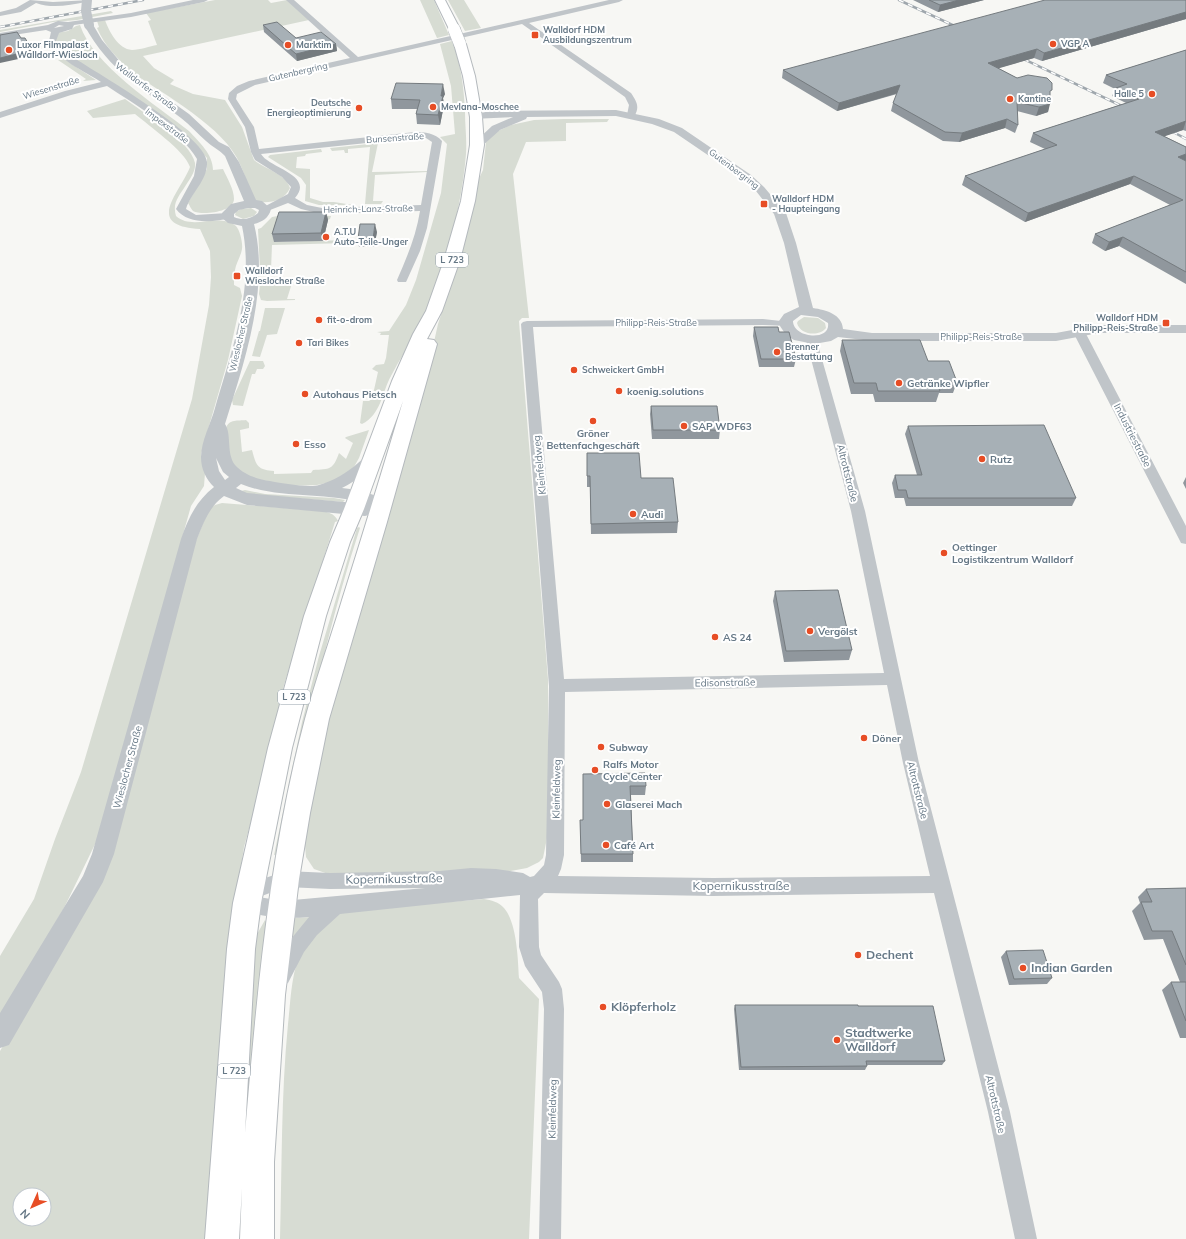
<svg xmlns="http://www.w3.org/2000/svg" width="1186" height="1239" viewBox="0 0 1186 1239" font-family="Mulish,sans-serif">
<rect width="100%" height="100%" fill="#f7f7f4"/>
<path fill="#d7dcd3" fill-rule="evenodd" d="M215 0H268L271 3 287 0 309 20 143 56 154 68 174 80 170 84 193 94 225 100 242 127 254 160C265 169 286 174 290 188 284 202 267 204 254 201 249 189 245 175 240 164 225 128 165 95 133 73 119 60 105 47 97 28L99 27 97 21 105 20C109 31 118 49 132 50 140 50 150 46 157 45L148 21 151 20 146 13Z
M420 0H434L449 35 437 38Z
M448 0H464L481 28 465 31Z
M111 11 113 13 77 20 53 22 0 32V30Z
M80 25C93 65 156 105 189 131 199 142 213 154 213 170L223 169C227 178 234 189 234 199 234 212 202 216 193 211 191 209 190 206 188 203L207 169V158L195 145 73 59 58 45 51 34 68 31 76 26Z
M452 41C461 64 464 88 465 112 465 126 467 140 466 154 462 203 449 252 431 298 426 309 423 321 417 331 409 346 399 360 391 376 382 392 381 415 362 424L360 423 363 401H369L372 399 378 372 372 369 376 365 384 364 386 358 389 335H380L381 333 377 332 389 331 406 305 416 280 441 193 447 144 440 137 455 134 451 86 440 44Z
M64 59 96 80 83 81 86 79 58 60Z
M125 99C142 112 191 141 195 163 196 171 190 179 186 185 179 196 172 203 176 216 193 231 218 212 236 226 240 230 243 244 242 249 241 256 236 263 235 270 234 275 234 280 234 285L240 288 242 296 228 360 201 454 205 473 204 486 191 506 98 838 64 908 0 1017V956L34 899 55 839 81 772 192 399 209 305 211 277 210 251 200 229C143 226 180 193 190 167 185 151 148 125 135 114L93 118 87 111Z
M564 119H609L607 122 566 123V141L526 142 513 174 529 318H522L519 321 548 679V833L543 858 539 862 527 868 505 872 331 875 314 869 306 857 304 835 317 758 430 360 438 324 456 269 477 183 483 170 486 142 496 132 511 125 534 120Z
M378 143 372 172 427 171V172L375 175 373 201H383L381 204H365L370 147 348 149V153H345L344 150 332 151 330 148Z
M321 149 322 152 306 154 305 156 297 157 296 168 310 169V198L323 202H334L353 205H319L305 201 306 185 301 178 268 157 270 155Z
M251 208 257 212 254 216 243 219 235 215 236 212 241 209Z
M283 215 331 216 330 219 274 242 348 240 347 243 272 245 271 270 278 271 276 274H264L260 271 258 229 261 228 272 217Z
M268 279H274L275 283H292L287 299H295V300L267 301 261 300 259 294 260 283Z
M265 308H285L277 334 267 335 260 357 252 356 259 331H260Z
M804 317 818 318 825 323 826 328C819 337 800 335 797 323L798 321Z
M250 361H263L265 366 263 369H257L255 374H252L243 406 233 405 232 400Z
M246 420 249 423V428L240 430 242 452 252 450C256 465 257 470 274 471V474L311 473 313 470C330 469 333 470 339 453L346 459 353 443 345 438 346 437 369 430 359 458 354 467 350 471 331 482 317 485 290 486 247 478 230 463 226 428C229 419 238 421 246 420Z
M245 490 265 494 334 498 345 500 343 502 244 494 241 491Z
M222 503 320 511C328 512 334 513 338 521L335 522 284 685 259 792 244 847 225 969 218 1101 207 1239H0V1051L84 909 192 550 209 509 215 505ZM20 1195H44V1219H20Z
M359 527 360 528C325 634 304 745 280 854L274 855 302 722 319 656 357 528Z
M484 899C491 900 499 902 504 908 517 923 518 959 519 978L539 999 529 1239H280C282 1167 281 1095 288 1024 291 998 291 971 303 948 311 932 329 921 343 911Z
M313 917 286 954 290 918Z
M265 920 269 928 243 1239H233L252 943Z"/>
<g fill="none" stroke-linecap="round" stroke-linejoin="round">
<defs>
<path id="primary" d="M435 0H445L460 29 458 31H450Z
M460 41 464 42 466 44 475 76 482 117 484 145 475 201 460 260 442 311 427 339 434 340 437 344 387 522 329 719 310 813 299 879 285 995 274 1162V1239H240L242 1188 239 1239H205L227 949 233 903 268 748 304 616 330 542 344 509 392 381 413 334 426 311 444 260 461 201 470 145V117L463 76 454 44 456 42ZM403 401C383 468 363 534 342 600 330 640 316 679 305 719 269 854 257 994 245 1133L255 949 261 903 292 748 326 616 350 542 364 509Z"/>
</defs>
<use href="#primary" stroke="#b4b9bd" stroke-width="2"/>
<path fill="#c0c5c9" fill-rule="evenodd" d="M30 0 53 2 90 0 86 2C69 5 53 9 36 3L21 12 0 16V12L16 8Z
M193 0H208L204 2 131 17 74 25 72 29 59 33 56 41 60 47 68 54C93 71 205 134 207 162 208 180 191 193 186 209L196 215 227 213 231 214 232 216 231 218C213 222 188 225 176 209L194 176 197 159C181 131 134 104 107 86L71 95 0 118V112L65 91 101 82C86 72 54 58 49 41L51 32 46 30 0 37V33L48 25 58 21 68 22 131 13ZM59 25 64 26 54 28Z
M286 0H294L358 57 609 0H623L619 2 529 23 631 93C637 102 640 107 634 117H628L627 115 629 105 625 97 522 24 255 85 237 94 236 99 254 127 259 149 415 132C425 132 435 133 442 141L427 228 420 251 407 280 406 282H398L397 280C407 257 416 236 420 211L322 214 301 209 288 203 265 212 260 209 288 194 291 187 282 177 255 160 251 152 245 127 228 99 229 93 237 86 249 81 350 58ZM415 138H426L432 142 421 205 322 208 307 205 295 198C315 175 269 168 261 154Z
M763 319 790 322 792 324 790 326 763 325 533 327 564 679 884 673 851 511 806 340 808 338H816L865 511 919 763 1010 1112 1037 1239H1015L988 1112 934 893 713 896 544 893 538 899 539 947 541 955 559 982 562 989 564 1009 561 1239H539L544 1009 542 992 525 966 519 947 520 895 340 914 317 935 304 952 288 983 281 986 274 983 271 976 291 939 309 917C285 919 263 918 240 909L238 903 240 897 243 896 241 891 244 885 286 871 330 873 440 871 471 868 496 869 523 873 530 877 534 876 544 865 546 855 549 686 521 324 523 322 527 321ZM887 685 903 763 930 876 713 878 558 876 561 869 564 855 565 692ZM286 887 330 889 425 888 282 901 259 897Z
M1079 329 1083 330 1085 332 1186 526V544L1181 543 1179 539 1073 332 1075 330Z"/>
<path fill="#c0c5c9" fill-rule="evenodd" d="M89 22 92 23 102 40 122 64 147 84 189 114 219 142 229 147 239 162 256 200 262 201 271 209C269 218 262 222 254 224 270 288 244 363 225 424 232 434 226 453 235 465 244 475 257 479 270 481 280 483 309 488 319 485 333 481 347 473 358 463 362 460 365 455 369 452 373 449 376 450 381 451L383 455C373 470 357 480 342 488L358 490 380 497 382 500 388 502 390 506 388 510 365 516 247 505 224 496C209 507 204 522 197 539L114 854 103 882 9 1045 0 1048V1013L83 876 92 854 181 539C188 519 196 501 214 487 206 479 201 469 201 457 201 441 211 423 215 408 232 350 255 288 242 226L228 223 222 218V213L231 204 244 201 225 156C220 150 212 147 206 141 198 134 190 125 181 118 140 86 111 73 84 25ZM248 208H255L259 210 258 213C251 219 243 221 234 217V214L239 210ZM216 458 223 472 229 477 225 480 219 471ZM241 484C281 500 325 491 366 504L247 493 236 488Z
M616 110 659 119 682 128 751 175 764 187 786 213 796 243 813 308C826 310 842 314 843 329L872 333H1056L1099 325H1186V333H1099L1056 341H872L838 337 831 341 814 344 794 340 786 335 780 326 779 321 784 314 799 307 784 243 774 214 756 191 743 179 674 132 652 124 616 116 527 117 526 119 500 130 481 147 477 148 472 145 492 126 513 117 472 119 471 117 472 115 490 111ZM801 315 818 317 828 323C831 342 793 338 793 321Z"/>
<use href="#primary" fill="#fff" fill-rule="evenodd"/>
<defs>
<path id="rail" d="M899 0 961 29
M0 27 143 0
M1015 55 1128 109
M1164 127 1186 139"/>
</defs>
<use href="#rail" stroke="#9fa7ad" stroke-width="2.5"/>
<use href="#rail" stroke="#fff" stroke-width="1.5" stroke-dasharray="5" stroke-linecap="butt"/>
<defs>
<path id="primary-bridge" d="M454 29 460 44"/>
</defs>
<use href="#primary-bridge" stroke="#b4b9bd" stroke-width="13" stroke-linecap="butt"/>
<path stroke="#c0c5c9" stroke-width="10" d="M87 0 86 11 89 25"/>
<use href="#primary-bridge" stroke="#fff" stroke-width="12"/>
</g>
<path fill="#90979d" d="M913 0H984L938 12Z
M1186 0V19L1042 61 1034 58 998 68 1050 95 1048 112 1036 116 1017 111 1018 125 1015 133 1005 128 959 142 943 141 891 111 893 103 897 94 837 111 782 78 783 70Z
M263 25 296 38 336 44 337 51 297 61 264 32Z
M1186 50V131L1183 130 1164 136 1186 147V284L1119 246 1105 251 1092 243 1095 234 1170 205 1130 184 1025 222 962 185 965 176 1045 149 1030 142 1033 133 1126 103 1112 96 1115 89 1103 83 1106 75Z
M445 94 443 98 444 105 440 125 417 124 416 114 417 109H392L391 99Z
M326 212 328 220 323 241 274 242 272 234Z
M377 232 374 247H359L358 239Z
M754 327 779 332 796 359 794 367H759L753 336Z
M842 340 928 361 957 382 953 393H939L936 402H875L873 394H851L840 351Z
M651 406 720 430 719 439H652L650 414Z
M908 426 1076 498 1072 506H906L904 498H895L892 483 895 475H917L905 434Z
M587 453 641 478 678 522 677 533 591 534 590 487H587Z
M1186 477V489L1183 483Z
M775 591 852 650 849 660 784 662 773 601Z
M583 774 646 786 645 795H631L633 854V862H581L580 820H583Z
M1186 888V1038H1180L1162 990 1171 982H1180L1163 939 1144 940 1132 911 1140 903 1138 897 1146 889Z
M1006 951 1052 978 1047 984 1009 985 1001 957Z
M735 1005 858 1006 945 1061 942 1065H867V1066L865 1070H739L734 1009Z"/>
<path fill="#757b7f" d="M959 0H984L938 12 940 5Z
M1186 12V19L1042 61 1044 53Z
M336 44 337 51 297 61 296 54Z
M31 48 33 53 22 56 23 58 0 63V58L20 51Z
M1037 49 1034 58 986 72 988 63Z
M443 84 445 94 443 98 444 105 440 125 438 115 441 96Z
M900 85 898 93 837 111 839 103Z
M1050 104 1048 112 1036 116 1039 107Z
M1007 119 1005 128 959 142 962 133Z
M1186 121 1183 130 1151 141 1155 132Z
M1186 154V161L1178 157Z
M1134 176 1130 184 1025 222 1028 213Z
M326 212 328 220 323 241 321 233Z
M375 224 377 232 374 247 373 239Z
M1123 237 1119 246 1105 251 1109 242Z"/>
<path fill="#a7b0b6" stroke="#757b7f" d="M929 0H959L940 5Z
M1045 0H1186V12L1044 53 1037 49 988 63 1017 78 1028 75 1047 78 1052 83V90L1050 91V104L1039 107 1017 102 1018 125 1007 119 962 133 945 132 893 103 900 85 839 103 783 70Z
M277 22 296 38 321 32 336 44 296 54 263 25Z
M17 32 21 38H25L31 48 20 51 21 53 0 58V35Z
M1186 50V121L1155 132 1186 147V154L1178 157 1186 161V272L1123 237 1109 242 1095 234 1183 200 1134 176 1028 213 965 176 1057 145 1033 133 1139 99 1116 88 1127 84 1106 75Z
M396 83 443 84 441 96H443L438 115 416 114 420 100 391 99Z
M279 212H326L321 233 272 234Z
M360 224H375L373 239H358Z
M754 327H778L779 332H789L796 359H761Z
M842 340H920L928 361H949L957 382H936L940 391H878L876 383H854Z
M651 406H717L720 430H653Z
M1044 425 1076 498H908L906 490H898L895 475H922L908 426Z
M587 453H639L641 478H673L678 522 591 524 590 476H587Z
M838 590 852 650 786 651 775 591Z
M645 773 646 786H630L633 854H581L580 820H583V774Z
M1186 888V965L1172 931H1152L1141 902H1152L1146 889Z
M1043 950 1052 978 1014 979 1006 951Z
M1171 982H1186V1021Z
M735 1005H858V1006H933L945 1061H866L867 1066 741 1067Z"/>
<g fill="#e74d25" stroke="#fff" stroke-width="1.5">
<rect x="531" y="31" width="8" height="8" rx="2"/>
<circle cx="1053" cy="44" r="4"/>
<circle cx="288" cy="45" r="4"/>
<circle cx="9" cy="50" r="4"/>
<circle cx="1152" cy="94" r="4"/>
<circle cx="1010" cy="99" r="4"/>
<circle cx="433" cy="107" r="4"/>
<circle cx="359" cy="108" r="4"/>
<rect x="760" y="200" width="8" height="8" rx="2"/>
<circle cx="326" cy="237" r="4"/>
<rect x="233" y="272" width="8" height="8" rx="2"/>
<circle cx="319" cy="320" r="4"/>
<rect x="1162" y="319" width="8" height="8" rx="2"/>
<circle cx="299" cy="343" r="4"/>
<circle cx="777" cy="352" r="4"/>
<circle cx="574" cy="370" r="4"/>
<circle cx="899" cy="383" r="4"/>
<circle cx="619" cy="391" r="4"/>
<circle cx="305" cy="394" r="4"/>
<circle cx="593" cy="421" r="4"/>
<circle cx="684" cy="426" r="4"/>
<circle cx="296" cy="444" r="4"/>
<circle cx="982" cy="459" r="4"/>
<circle cx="633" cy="514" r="4"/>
<circle cx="944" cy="553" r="4"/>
<circle cx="810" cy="631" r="4"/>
<circle cx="715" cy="637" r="4"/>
<circle cx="864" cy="738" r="4"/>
<circle cx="601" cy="747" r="4"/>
<circle cx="595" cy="770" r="4"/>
<circle cx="607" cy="804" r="4"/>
<circle cx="606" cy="845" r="4"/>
<circle cx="858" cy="955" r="4"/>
<circle cx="1023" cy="968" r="4"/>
<circle cx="603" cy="1007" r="4"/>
<circle cx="837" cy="1040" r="4"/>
</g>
<g text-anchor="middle" stroke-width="4" stroke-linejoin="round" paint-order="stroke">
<g font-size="9" font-weight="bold" fill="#667886" stroke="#fff" text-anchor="start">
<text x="543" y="33">Walldorf HDM<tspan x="543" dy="10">Ausbildungszentrum</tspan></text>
<text x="1061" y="47">VGP A</text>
<text x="17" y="48">Luxor Filmpalast<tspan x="17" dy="10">Walldorf-Wiesloch</tspan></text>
<text x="296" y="48">Marktim</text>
<text x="1144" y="97" text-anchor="end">Halle 5</text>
<text x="1018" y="102">Kantine</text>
<text x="351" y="106" text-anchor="end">Deutsche<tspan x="351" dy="10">Energieoptimierung</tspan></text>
<text x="441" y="110">Mevlana-Moschee</text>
<text x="772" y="202">Walldorf HDM<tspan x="772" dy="10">- Haupteingang</tspan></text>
<text x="334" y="235">A.T.U<tspan x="334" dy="10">Auto-Teile-Unger</tspan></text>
<text x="245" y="274">Walldorf<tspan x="245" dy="10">Wieslocher Straße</tspan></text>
<text x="1158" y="321" text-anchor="end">Walldorf HDM<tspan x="1158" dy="10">Philipp-Reis-Straße</tspan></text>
<text x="327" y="323">fit-o-drom</text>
<text x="307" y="346">Tari Bikes</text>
<text x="785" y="350">Brenner<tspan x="785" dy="10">Bestattung</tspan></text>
<text x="582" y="373">Schweickert GmbH</text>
</g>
<g font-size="9" fill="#667886" stroke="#fff">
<text transform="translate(298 72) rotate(-13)" y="3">Gutenbergring</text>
<text transform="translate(146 87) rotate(37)" y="3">Walldorfer Straße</text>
<text transform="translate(51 88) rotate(-17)" y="3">Wiesenstraße</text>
<text transform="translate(167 126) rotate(37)" y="3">Impexstraße</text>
<text transform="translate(395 138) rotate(-4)" y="3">Bunsenstraße</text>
<text transform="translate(734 169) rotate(37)" y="3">Gutenbergring</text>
<text transform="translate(368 209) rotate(-1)" y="3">Heinrich-Lanz-Straße</text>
<text x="656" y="326">Philipp-Reis-Straße</text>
<text transform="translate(241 334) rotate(-77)" y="3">Wieslocher Straße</text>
<text x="981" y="340">Philipp-Reis-Straße</text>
</g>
<g fill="#fff" stroke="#94a0aa" stroke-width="1">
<rect x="436" y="253" width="32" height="14" rx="3"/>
<rect x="278" y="690" width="32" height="14" rx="3"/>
<rect x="218" y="1064" width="32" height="14" rx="3"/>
</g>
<g font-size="9" font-weight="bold" fill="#667886">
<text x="452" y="263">L 723</text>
<text x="294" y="700">L 723</text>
<text x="234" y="1074">L 723</text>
</g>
<g font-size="10" font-weight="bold" fill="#667886" stroke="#fff" text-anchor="start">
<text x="907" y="387">Getränke Wipfler</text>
<text x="627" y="395">koenig.solutions</text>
<text x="313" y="398">Autohaus Pietsch</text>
<text x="692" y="430">SAP WDF63</text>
<text x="593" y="437" text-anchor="middle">Gröner<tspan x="593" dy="12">Bettenfachgeschäft</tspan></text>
<text x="304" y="448">Esso</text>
<text x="990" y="463">Rutz</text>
<text x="641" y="518">Audi</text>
<text x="952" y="551">Oettinger<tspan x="952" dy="12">Logistikzentrum Walldorf</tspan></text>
<text x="818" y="635">Vergölst</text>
<text x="723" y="641">AS 24</text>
<text x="872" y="742">Döner</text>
<text x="609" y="751">Subway</text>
<text x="603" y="768">Ralfs Motor<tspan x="603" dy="12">Cycle Center</tspan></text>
<text x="615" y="808">Glaserei Mach</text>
<text x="614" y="849">Café Art</text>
</g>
<g font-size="10" fill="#667886" stroke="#fff">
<text transform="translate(1133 435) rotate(63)" y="4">Industriestraße</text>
<text transform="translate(539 465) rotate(-96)" y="4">Kleinfeldweg</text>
<text transform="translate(848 473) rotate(76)" y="4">Altrottstraße</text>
<text transform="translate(725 682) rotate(-1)" y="4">Edisonstraße</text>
<text transform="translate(127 767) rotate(-75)" y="4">Wieslocher Straße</text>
<text transform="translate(556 789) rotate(-89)" y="4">Kleinfeldweg</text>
<text transform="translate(918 790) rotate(76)" y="4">Altrottstraße</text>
<text transform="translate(996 1104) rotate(77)" y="4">Altrottstraße</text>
<text transform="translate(552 1109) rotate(-89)" y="4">Kleinfeldweg</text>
</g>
<g font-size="12" fill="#667886" stroke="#fff">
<text transform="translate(394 879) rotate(-1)" y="4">Kopernikusstraße</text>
<text x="741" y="890">Kopernikusstraße</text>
</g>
<g font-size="12" font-weight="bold" fill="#667886" stroke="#fff" text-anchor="start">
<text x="866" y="959">Dechent</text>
<text x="1031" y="972">Indian Garden</text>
<text x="611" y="1011">Klöpferholz</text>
<text x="845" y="1037">Stadtwerke<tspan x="845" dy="14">Walldorf</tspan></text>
</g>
</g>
<g transform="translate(32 1207) rotate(225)"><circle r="19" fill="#ffffff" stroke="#c2c9cf"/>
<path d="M0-3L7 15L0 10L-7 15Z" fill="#e74d25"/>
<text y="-6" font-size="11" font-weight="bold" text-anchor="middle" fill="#667886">N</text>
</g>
</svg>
